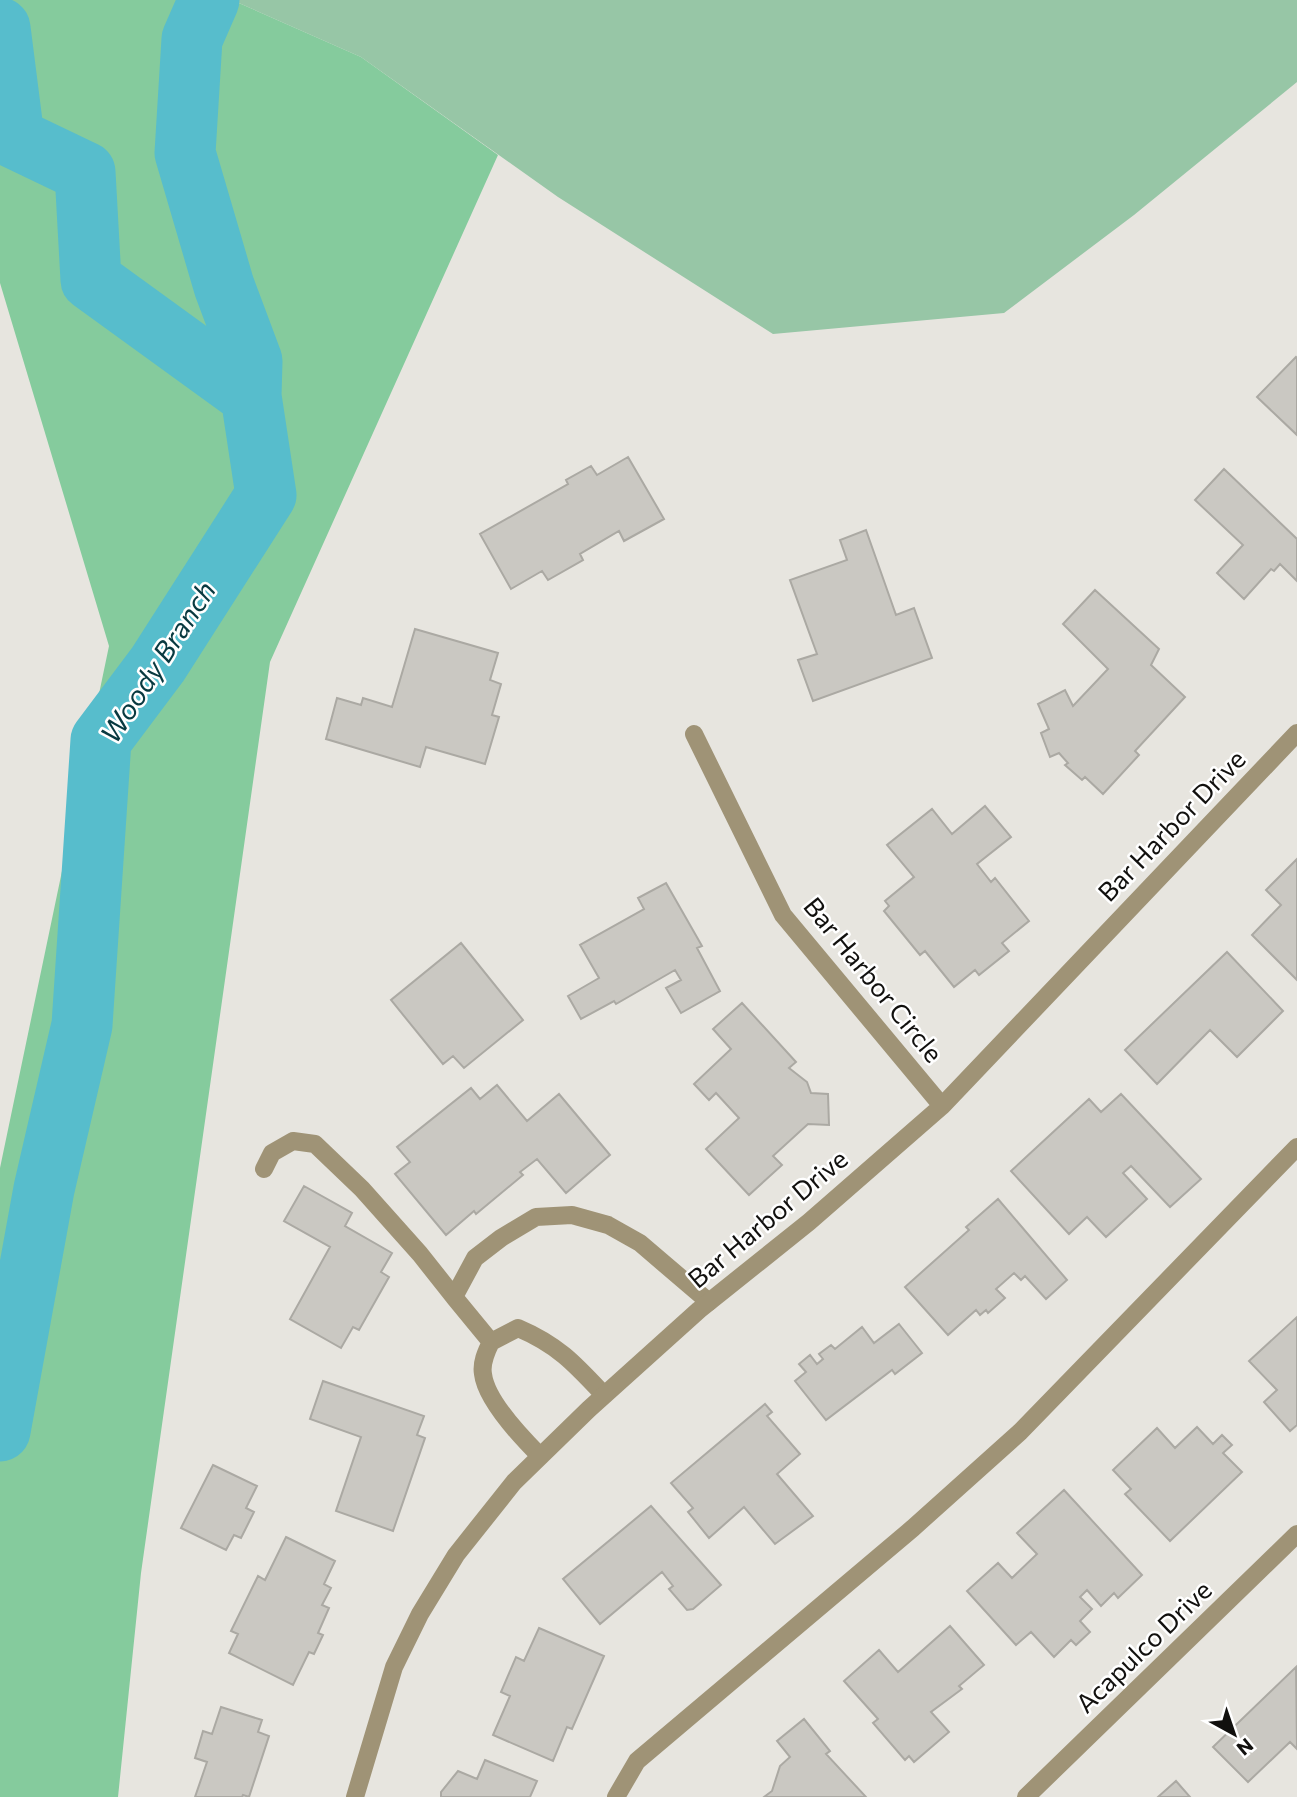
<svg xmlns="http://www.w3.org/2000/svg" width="1297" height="1797" viewBox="0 0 1297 1797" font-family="Commissioner,sans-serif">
<rect width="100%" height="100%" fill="#e7e5df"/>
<path fill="#97c6a6" d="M232 0H1297V82L1134 215 1004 313 773 334 558 197 361 57Z"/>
<path fill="#85cb9d" d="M0 0H232L361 57 498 155 270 662 141 1573 118 1797H0V1168L109 646 0 283Z"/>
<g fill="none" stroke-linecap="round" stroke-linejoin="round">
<path stroke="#57bdcc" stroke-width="61" d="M0 28 14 138 85 172 91 280 251 396
M0 1431 44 1189 82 1025 101 740 158 664 266 495 251 396 252 361 224 286 185 153 192 39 209 0"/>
</g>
<path fill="#cac8c2" stroke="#aba9a3" stroke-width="2" d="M1296 357 1297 358V435L1257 397Z
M628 457 664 519 624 541 619 531 580 554 583 560 548 580 542 571 511 589 480 534 568 484 566 480 591 466 597 475Z
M1224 469 1297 539V581L1280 564 1274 571 1271 569 1244 599 1217 573 1243 545 1195 500Z
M866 530 896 615 914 608 932 658 813 701 798 660 817 654 790 580 847 560 840 540Z
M1095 590 1159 649 1151 665 1185 697 1135 751 1139 755 1103 794 1085 777 1082 780 1065 765 1068 763 1059 753 1050 757 1041 733 1049 729 1038 704 1065 690 1073 706 1108 669 1063 624Z
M415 629 498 653 490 680 501 684 492 715 499 717 485 764 426 747 420 767 326 739 337 698 361 705 363 698 392 707Z
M985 806 1011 837 977 864 991 882 995 878 1029 921 1002 943 1009 951 979 975 975 970 954 987 925 951 920 955 884 911 889 906 885 901 914 877 887 845 932 809 952 834Z
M1297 859V980L1252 935 1281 905 1266 890Z
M666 883 702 946 697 948 720 991 681 1013 666 988 681 980 675 970 616 1004 614 1001 581 1019 568 996 599 978 580 945 644 909 638 898Z
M461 943 523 1020 464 1068 453 1056 443 1064 391 1000Z
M1227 952 1283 1011 1237 1057 1210 1030 1157 1084 1125 1050Z
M742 1003 796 1062 789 1068 807 1082 811 1093 828 1094 829 1125 808 1124 773 1156 782 1165 749 1195 706 1149 739 1118 716 1093 709 1100 694 1084 731 1049 713 1029Z
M497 1085 527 1121 559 1094 610 1155 566 1193 537 1159 520 1172 523 1175 476 1214 474 1211 446 1235 395 1174 410 1162 397 1147 471 1088 480 1099Z
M1121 1094 1201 1179 1170 1207 1131 1166 1123 1173 1147 1199 1106 1237 1087 1217 1069 1234 1011 1171 1089 1099 1101 1112Z
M304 1186 352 1213 345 1226 392 1253 381 1272 389 1277 359 1330 353 1327 341 1348 290 1319 330 1247 284 1221Z
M998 1199 1067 1280 1046 1299 1025 1276 1021 1280 1014 1273 996 1289 1005 1298 988 1313 986 1310 980 1315 976 1310 948 1335 905 1287 969 1230 966 1227Z
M1297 1317V1425L1290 1431 1264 1402 1277 1390 1249 1361Z
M899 1324 922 1353 895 1374 892 1370 826 1420 795 1381 806 1372 799 1364 810 1355 817 1364 823 1359 819 1354 831 1345 835 1349 862 1327 874 1343Z
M323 1381 424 1416 417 1435 425 1438 393 1531 336 1511 361 1437 310 1419Z
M765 1404 772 1412 767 1416 800 1454 777 1474 813 1516 775 1544 744 1507 709 1538 688 1512 693 1508 671 1483Z
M1197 1427 1213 1444 1222 1435 1232 1445 1223 1453 1242 1472 1170 1541 1125 1494 1131 1489 1113 1470 1157 1428 1175 1448Z
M213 1465 257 1486 246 1508 254 1512 241 1538 234 1535 226 1550 181 1528Z
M1064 1490 1142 1575 1118 1598 1114 1593 1101 1606 1087 1590 1080 1597 1092 1609 1080 1621 1090 1632 1076 1645 1071 1640 1054 1657 1031 1632 1016 1645 967 1591 998 1563 1012 1578 1037 1554 1017 1533Z
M651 1506 721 1585 693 1609 687 1610 669 1589 673 1586 662 1572 600 1624 563 1579Z
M286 1537 335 1561 324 1584 331 1588 322 1605 329 1608 318 1633 323 1635 314 1654 309 1652 293 1685 229 1653 238 1634 231 1631 258 1576 265 1580Z
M950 1626 984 1665 959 1686 962 1689 931 1712 949 1732 914 1762 909 1756 905 1760 873 1723 878 1719 844 1681 879 1650 898 1672Z
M539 1628 604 1656 572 1729 567 1727 553 1761 493 1735 510 1696 501 1692 516 1657 524 1661Z
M1296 1667 1297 1749 1290 1742 1248 1782 1213 1747Z
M221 1707 262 1720 258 1732 269 1736 249 1797 243 1795 242 1797H195L207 1762 195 1758 203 1731 212 1734Z
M804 1719 830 1751 826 1754 866 1797H764L772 1791 780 1766 790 1757 777 1741Z
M485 1760 537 1781 530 1797H441V1792L458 1771 477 1779Z
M1176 1781 1190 1797H1158Z"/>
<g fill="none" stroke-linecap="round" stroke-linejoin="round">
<path stroke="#9f9376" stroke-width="18" d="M264 1169 272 1153 293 1141 315 1144 362 1189 420 1254 454 1297
M491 1342 518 1328C558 1345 575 1364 604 1395
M540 1456C522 1438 486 1400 483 1374 481 1363 486 1352 491 1342L454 1297 475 1258 501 1238 536 1217 572 1215 608 1225 640 1243 709 1302
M616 1797 637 1761 913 1528 1020 1432 1297 1147"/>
<path stroke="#9f9376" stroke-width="18" d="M694 734 783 915 942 1106
M355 1797 394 1667 420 1614 456 1555 514 1482 589 1409 699 1310 809 1222 942 1106 1297 733
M1026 1797 1297 1534"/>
</g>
<g text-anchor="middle" stroke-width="5" stroke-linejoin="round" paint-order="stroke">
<g font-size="26" fill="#11100e" stroke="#fff">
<text transform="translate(1172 826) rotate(-46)" y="9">Bar Harbor Drive</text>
<text transform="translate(873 980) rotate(51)" y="9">Bar Harbor Circle</text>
<text transform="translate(768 1219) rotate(-40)" y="9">Bar Harbor Drive</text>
<text transform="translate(1144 1647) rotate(-44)" y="9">Acapulco Drive</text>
</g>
<g font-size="28" font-style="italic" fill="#083940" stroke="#fff">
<text transform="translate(158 662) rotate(-57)" y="10">Woody Branch</text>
</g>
</g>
<g transform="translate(1234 1734) rotate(140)" stroke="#ffffff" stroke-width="5" paint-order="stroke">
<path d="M0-5L12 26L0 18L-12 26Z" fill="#11100e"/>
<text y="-10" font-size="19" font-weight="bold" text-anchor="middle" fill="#11100e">N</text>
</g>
</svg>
